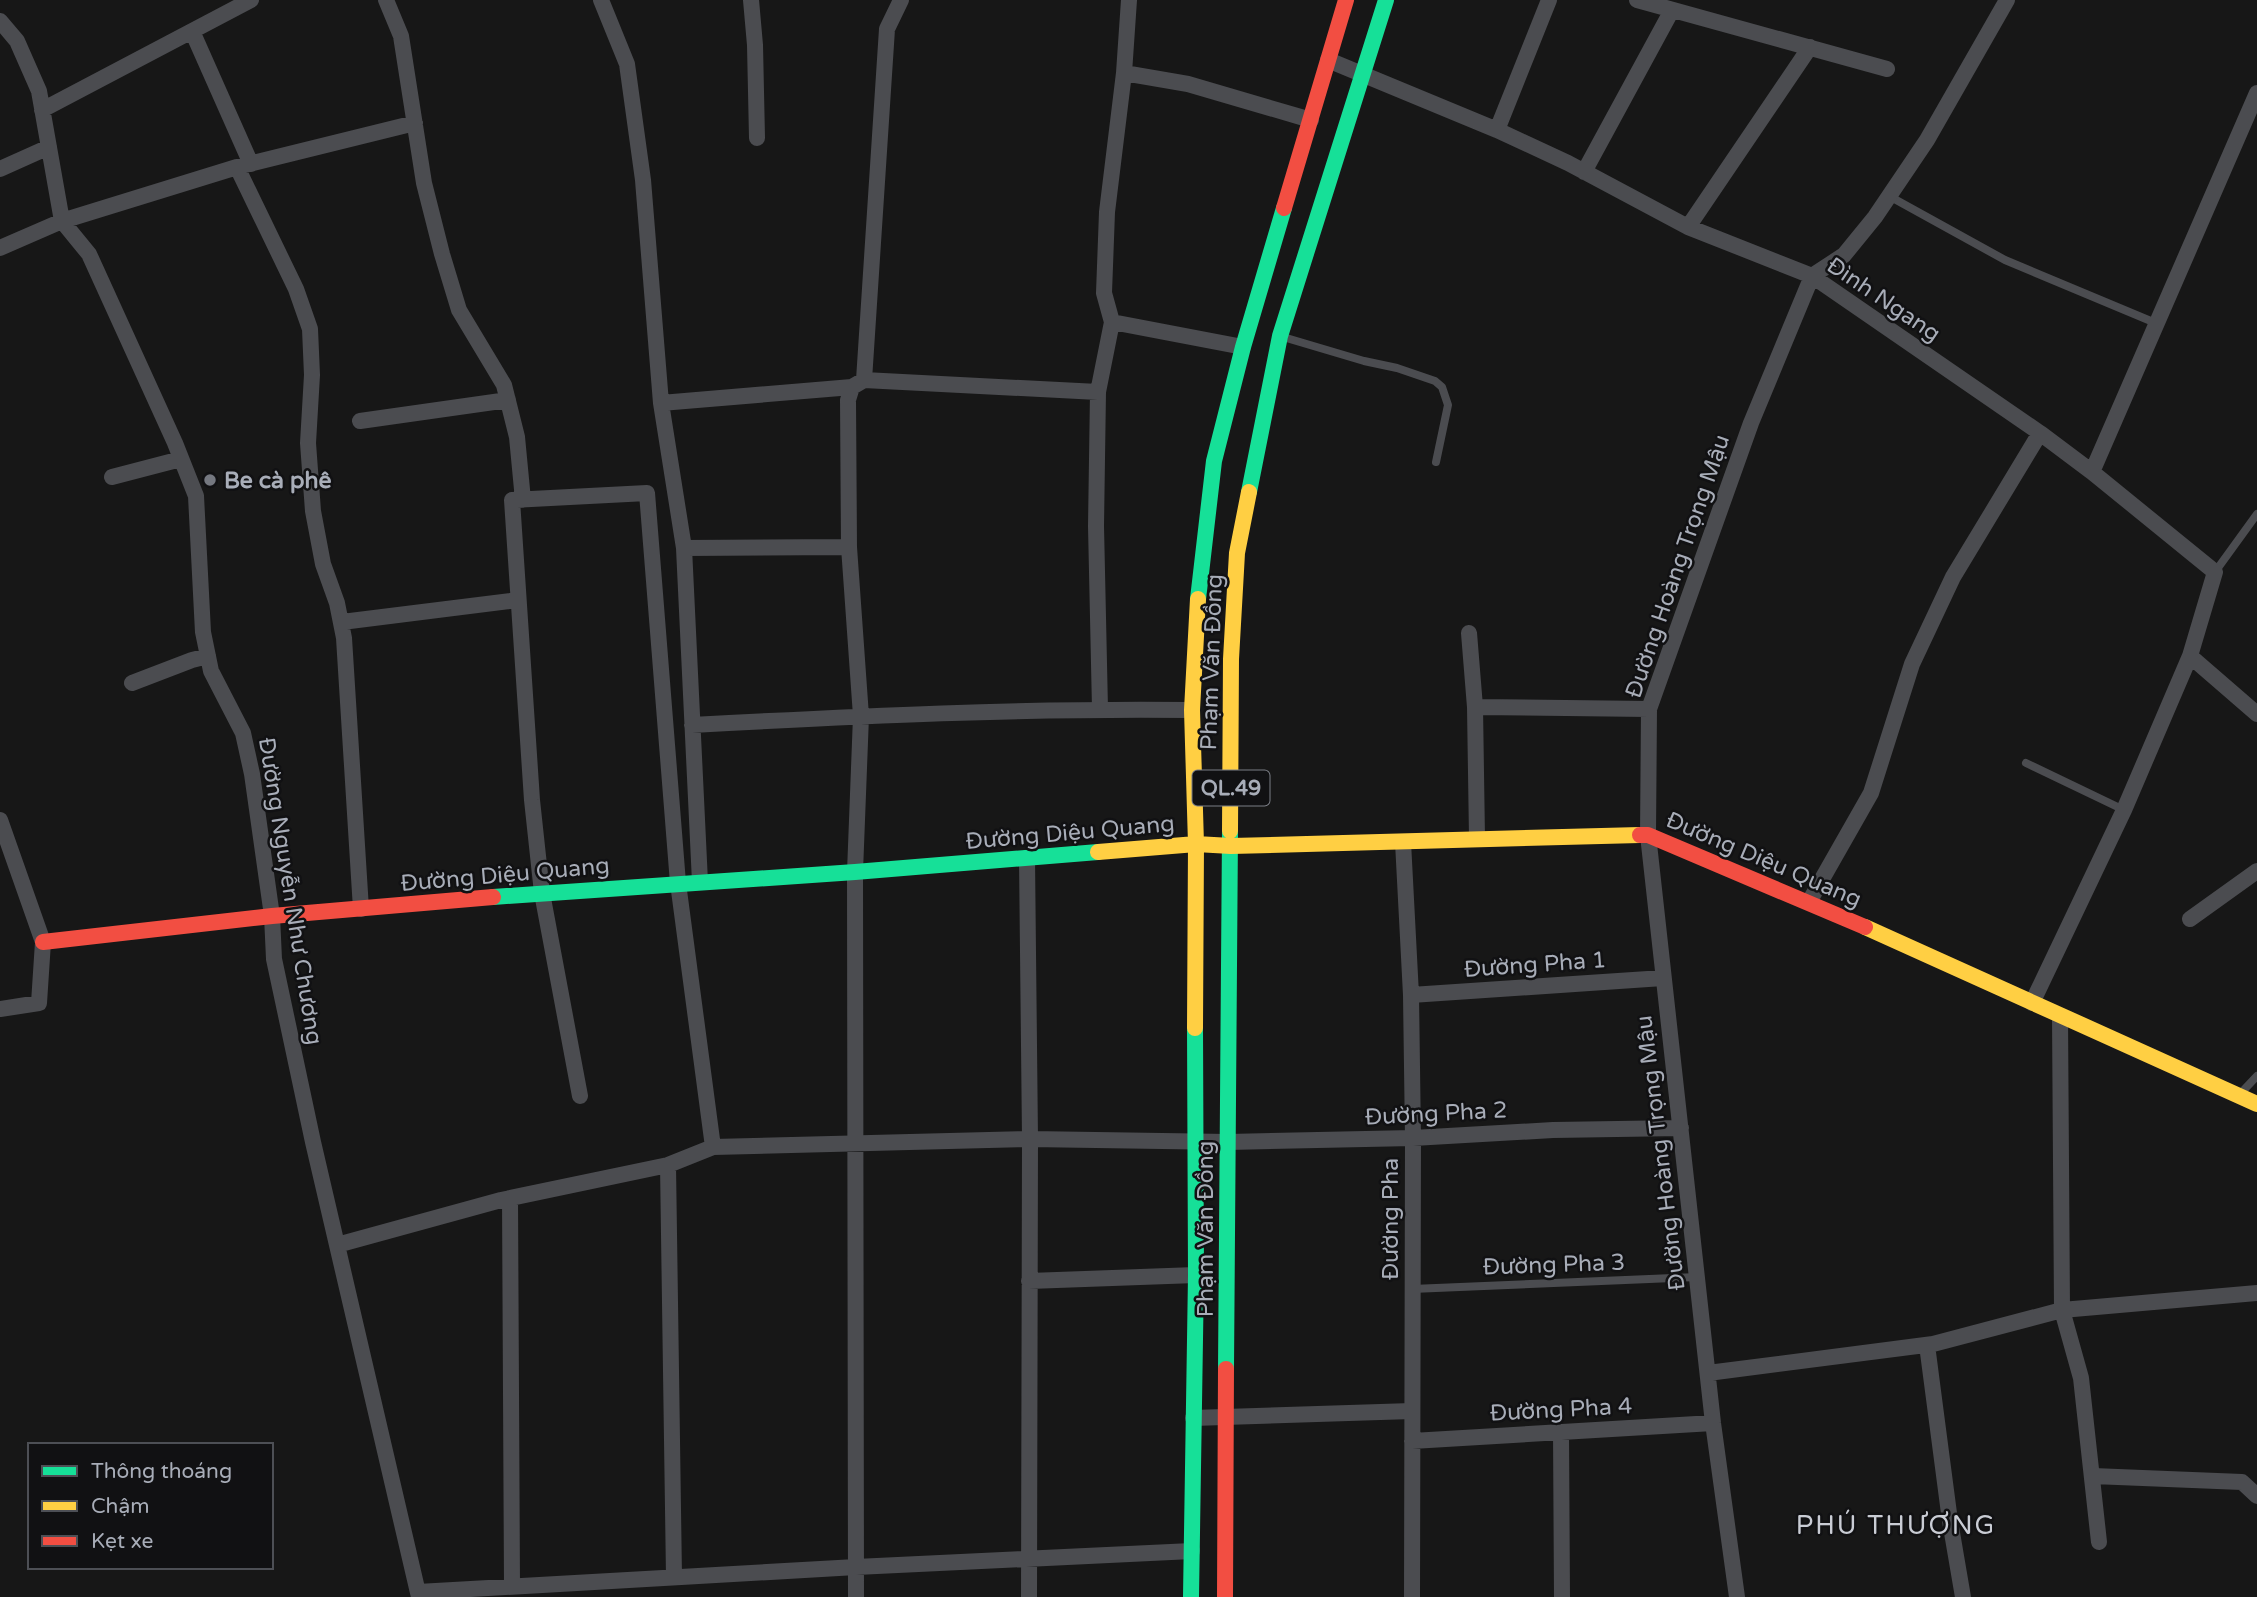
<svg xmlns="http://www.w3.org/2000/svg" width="2257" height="1597" viewBox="0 0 2257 1597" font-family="'Varela Round',sans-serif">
<rect width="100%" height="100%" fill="#171717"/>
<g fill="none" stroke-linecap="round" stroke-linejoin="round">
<path stroke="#4b4c50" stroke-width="8" d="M1889 196 2005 260 2158 324
M1283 337 1364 361 1397 368 1435 381 1442 387 1448 405 1436 462
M2215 572 2257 514
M2026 763 2124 810
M2240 1094 2257 1076
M1412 1289 1697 1277"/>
<path stroke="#4b4c50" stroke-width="16" d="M386 0 401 36 424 183 442 254 459 310 504 385 517 437 523 500
M601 0 627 64 643 180 661 403 684 548 700 882
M751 0 755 45 757 138
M1637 0 1887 69
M0 21 17 41 39 91 62 221 89 254 175 443 196 496 203 632 211 671 243 733 252 774 272 916 274 959 313 1142 419 1597
M192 31 251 164
M1328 60 1497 130 1568 163 1688 227 1812 276 2040 433 2092 472 2215 572 2190 656 2257 714
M1124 73 1188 84 1311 120
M42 110 251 0
M1497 130 1549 0
M237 167 296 289 310 329 312 375 308 443 313 511 323 564 337 603 344 638 361 909
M0 169 49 147
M1584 172 1672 10
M1688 227 1810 47
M0 248 62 221 237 167 415 123
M1112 322 1243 347
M864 380 1098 392
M852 387 848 400 849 547 861 716 855 872 856 1597
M661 403 852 387 864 380 887 29 901 0
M360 421 508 400
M2092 472 2257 93
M112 477 181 459
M684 548 849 547
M342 622 518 600
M1469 633 1475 707 1477 838
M132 683 192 660 208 656
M1475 707 1649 709
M1100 709 1096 526 1098 392 1112 322 1104 293 1107 212 1124 73 1129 0
M692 725C859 716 1025 708 1192 710
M0 820 43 942 39 1003 0 1009
M1403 842 1411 995 1413 1138 1412 1597
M1027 858 1030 1139 1029 1597
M1809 902 1871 793 1912 664 1953 577 2040 433
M2190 919 2257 871
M1411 995 1663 978
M2032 1003 2124 810 2190 656
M2060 1016 2062 1310 2081 1378 2099 1542
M580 1096 542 893 532 800 512 500 647 493 678 883 713 1147
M668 1165 674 1577
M510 1198 512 1586
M337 1245 501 1200 668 1165 713 1147 1030 1139 1228 1142 1413 1138 1553 1130 1681 1128
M1029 1281 1196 1275
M1927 1345 1950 1521 1963 1597
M1708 1373 1933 1344 2062 1310 2257 1293
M1193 1418 1412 1411
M1561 1432 1562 1597
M1412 1441 1713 1423
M2093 1476 2242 1482 2257 1496
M418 1592 856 1567 1192 1551
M1737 1597 1713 1423 1648 835 1649 709 1751 423 1812 276 1844 255 1875 217 1927 140 2007 0"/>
<path stroke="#16e098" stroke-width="16" d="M1249 492 1280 336 1386 0
M1198 599 1214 461 1243 347 1284 208
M493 897 855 872 1098 852
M1226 1369 1230 831
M1191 1597 1196 1275 1195 1028"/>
<path stroke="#ffcf43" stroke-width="16" d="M1230 831 1231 659 1237 553 1249 492
M1098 852 1196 844 1231 846 1640 835
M1865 927 2257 1104
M1195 1028 1196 844 1192 710 1198 599"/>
<path stroke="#f24e42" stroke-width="16" d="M1284 208 1346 0
M1640 835H1648L1865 927
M43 942 272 916 493 897
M1225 1597 1226 1369"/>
</g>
<circle fill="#757880" stroke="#111113" stroke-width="2.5" cx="210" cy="480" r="7"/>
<g text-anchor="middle" stroke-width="5" stroke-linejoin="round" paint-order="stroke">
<rect fill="#111113" stroke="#7b7e86" stroke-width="2" x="1192.5" y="770.5" width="77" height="35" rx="5"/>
<g font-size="21" font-weight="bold" fill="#a8adb8">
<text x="1231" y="795">QL.49</text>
</g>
<g font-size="23" fill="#a8adb8" stroke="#111113">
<text transform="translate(1884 299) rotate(34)" y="8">Đình Ngang</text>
<text transform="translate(1677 566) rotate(-71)" y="8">Đường Hoàng Trọng Mậu</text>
<text transform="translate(1211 662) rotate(-88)" y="8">Phạm Văn Đồng</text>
<text transform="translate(1070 832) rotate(-5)" y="8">Đường Diệu Quang</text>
<text transform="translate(1764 859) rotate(23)" y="8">Đường Diệu Quang</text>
<text transform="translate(505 874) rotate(-5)" y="8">Đường Diệu Quang</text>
<text transform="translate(291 891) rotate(81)" y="8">Đường Nguyễn Như Chương</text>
<text transform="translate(1535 964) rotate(-4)" y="8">Đường Pha 1</text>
<text transform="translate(1436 1113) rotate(-3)" y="8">Đường Pha 2</text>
<text transform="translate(1660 1153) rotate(-97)" y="8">Đường Hoàng Trọng Mậu</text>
<text transform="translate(1390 1219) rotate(-90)" y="8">Đường Pha</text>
<text transform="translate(1205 1229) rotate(-90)" y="8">Phạm Văn Đồng</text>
<text transform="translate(1554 1264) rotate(-2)" y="8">Đường Pha 3</text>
<text transform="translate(1561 1409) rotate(-3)" y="8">Đường Pha 4</text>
</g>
<g font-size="23" font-weight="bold" fill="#a8adb8" stroke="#111113" text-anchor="start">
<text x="224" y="488">Be cà phê</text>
</g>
<g font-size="26" letter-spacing="2" fill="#c9ccd4" stroke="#111113">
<text x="1896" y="1534">PHÚ THƯỢNG</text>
</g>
</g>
<rect x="28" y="1443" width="245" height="126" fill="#111113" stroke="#4d4f55" stroke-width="2"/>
<rect x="42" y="1466" width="35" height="10" fill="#16e098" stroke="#4d4f55" stroke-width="2"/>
<text x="91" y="1478" font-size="21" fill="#a8adb8">Thông thoáng</text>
<rect x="42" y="1501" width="35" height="10" fill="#ffcf43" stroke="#4d4f55" stroke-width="2"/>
<text x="91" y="1513" font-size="21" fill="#a8adb8">Chậm</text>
<rect x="42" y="1536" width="35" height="10" fill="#f24e42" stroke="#4d4f55" stroke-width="2"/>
<text x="91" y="1548" font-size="21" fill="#a8adb8">Kẹt xe</text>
</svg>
